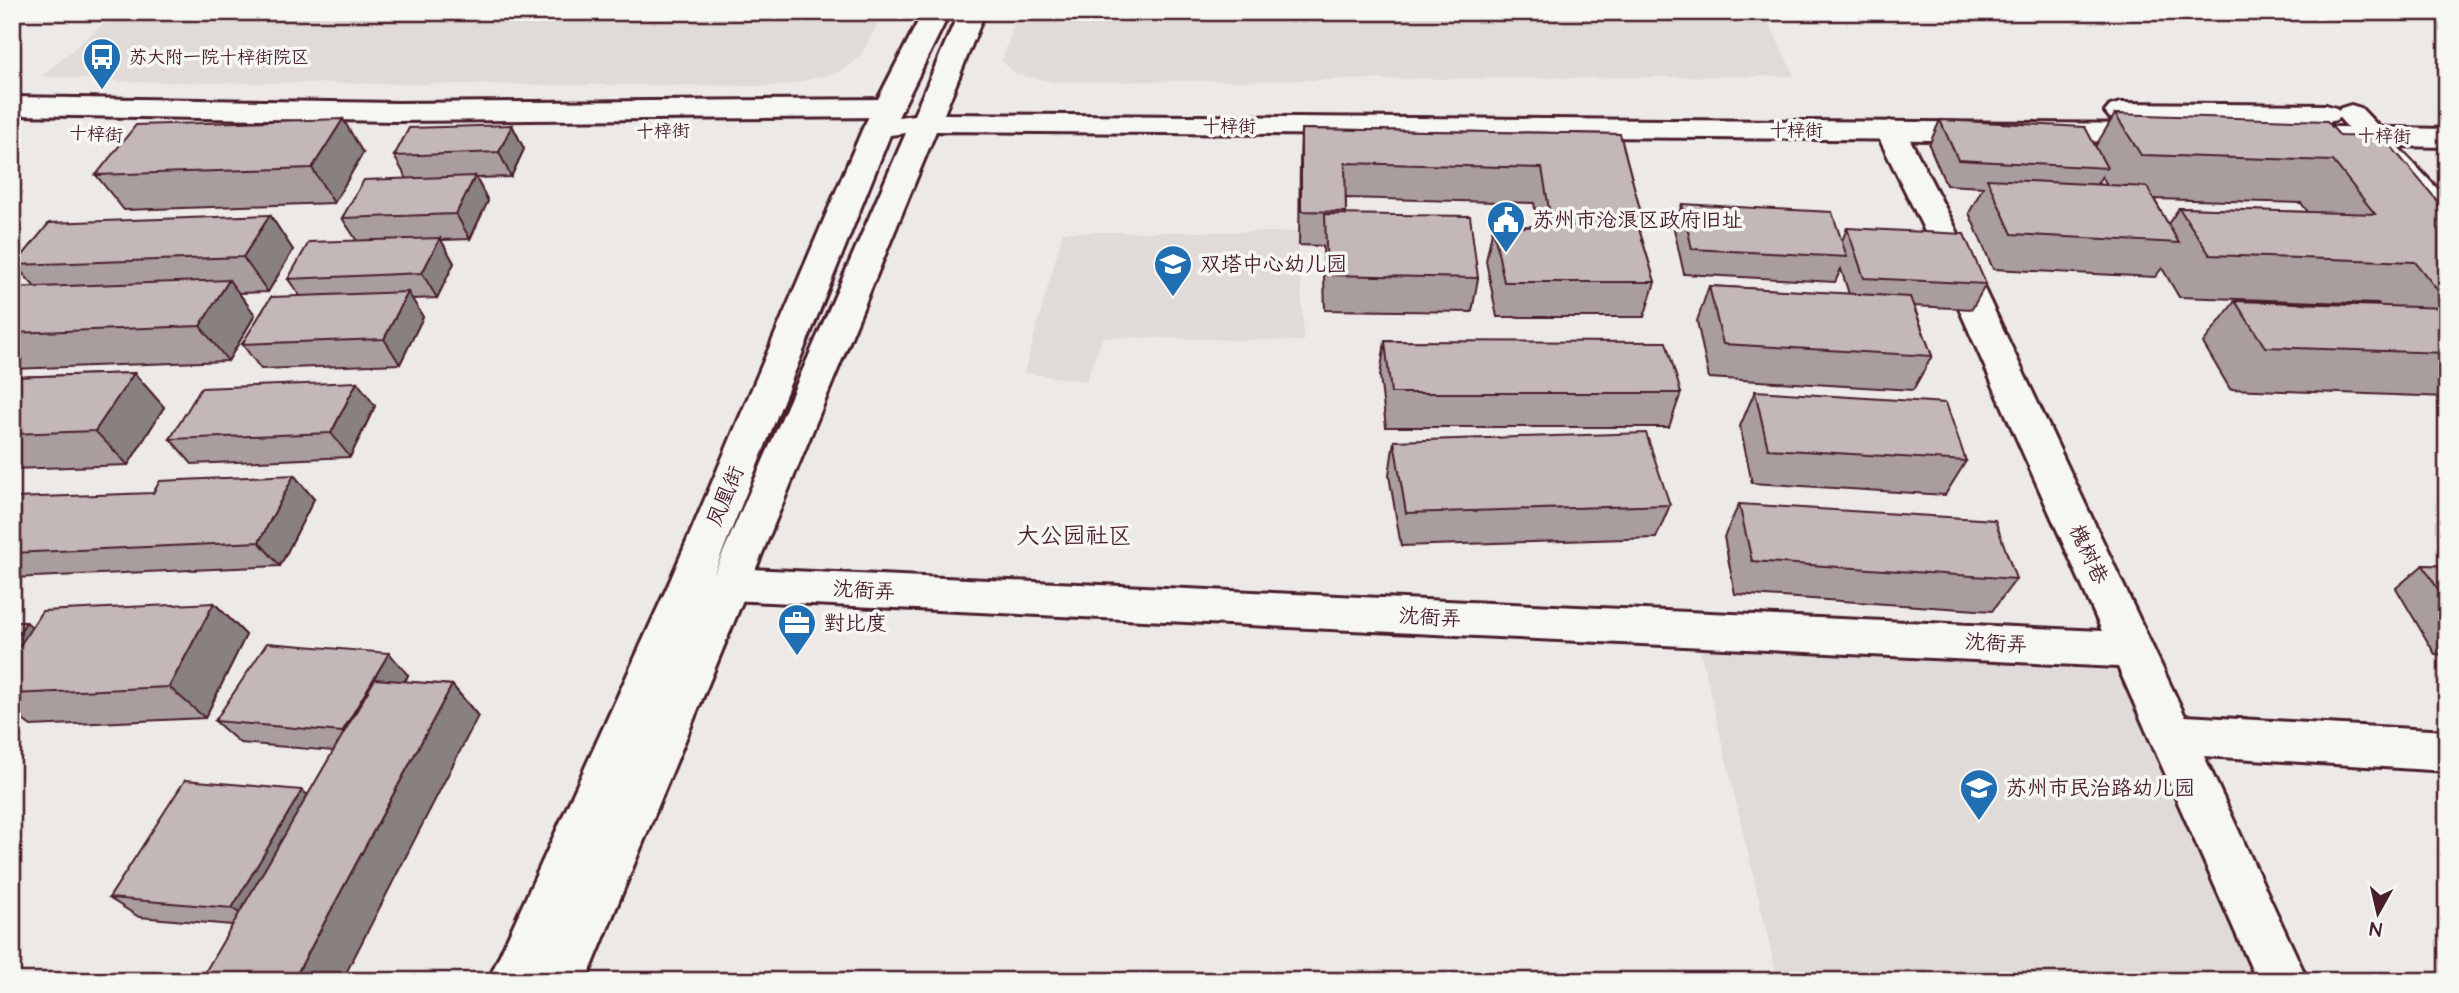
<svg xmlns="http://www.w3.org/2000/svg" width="2459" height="993" viewBox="0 0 2459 993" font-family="'Architects Daughter','LXGW WenKai TC',sans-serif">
<rect width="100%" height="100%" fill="#ece9e6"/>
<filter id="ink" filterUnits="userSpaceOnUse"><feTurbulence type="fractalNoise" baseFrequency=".0143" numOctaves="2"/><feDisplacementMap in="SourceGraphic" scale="14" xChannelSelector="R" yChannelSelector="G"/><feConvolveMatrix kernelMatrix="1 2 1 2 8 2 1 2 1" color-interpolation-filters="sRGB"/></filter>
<g filter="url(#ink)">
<path fill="#e0dad8" d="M117 12H884L862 53 851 65 838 72 783 86 133 82 42 76Z
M1018 12H1764L1794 76 1054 82 1016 74 1002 61Z
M1063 232H1298L1304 341 1103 337 1086 381 1024 373Z
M1698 640 2145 664 2289 981H1778Z"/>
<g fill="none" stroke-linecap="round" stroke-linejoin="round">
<defs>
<path id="minor" d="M12 97 398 103 888 99 898 102 903 108 898 114 888 117 398 121 12 115Z
M2351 105 2361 108 2447 199V228L2436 225 2341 120 2336 114 2341 108Z
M1890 121 1900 124 1905 130 1954 225 2185 716 2447 731V771L2204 756 2308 981H2257L2118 667 728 600 714 596 708 584 714 572 728 568 2102 631 1922 225 1875 130 1880 124Z"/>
<path id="major" d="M923 12H950L898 117 914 115 959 12H985L944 114 2154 124 2165 127 2169 133 2165 139 2154 142 936 131 586 981H488L670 581 863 128ZM906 133 712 578 890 135Z
M2120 103 2326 105 2336 108 2341 114 2336 120 2326 123 2120 121 2110 118 2105 112 2110 106Z
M2288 126 2447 129V147L2288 144 2277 141 2273 135 2277 129Z"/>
</defs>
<use href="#minor" stroke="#4a1f2b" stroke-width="6"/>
<use href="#major" stroke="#4a1f2b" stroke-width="6"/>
<use href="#minor" fill="#f6f6f2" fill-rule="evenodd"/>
<use href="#major" fill="#f6f6f2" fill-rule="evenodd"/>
</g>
<path fill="#a99d9d" stroke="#4a1f2b" stroke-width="2" fill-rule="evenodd" d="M2115 114 2340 136 2447 212V397L2230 389 2203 343 2235 301 2379 305 2378 304 2179 297 2162 268 2155 277 1993 269 1969 213 1983 187 1946 185 1929 145 1940 120 2095 147ZM2102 176 2107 185 2097 184ZM2154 199 2301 203 2308 212 2179 208 2168 224Z
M512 125 524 149 511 177 476 178 488 201 470 239 441 240 454 263 437 298 412 299 423 317 400 364 261 369 242 344 300 296 288 279 357 241 342 218 407 179 394 156Z
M1301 129 1620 134 1642 217 1639 229 1655 282 1644 317H1497L1486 261 1493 227 1538 226 1534 203 1346 198V214L1478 278 1472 312 1325 310 1323 246 1299 245 1300 163Z
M363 153 334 203 124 210 96 175Z
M1682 204 1842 241 1847 228 1986 284 1972 309 1914 306 1932 356 1913 390 1709 378 1697 321 1709 286 1849 294 1841 269 1835 282 1684 274 1674 229Z
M270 215 293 250 268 292 239 293 255 315 228 361 12 369V288L35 287 15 265Z
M1385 341 1681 393 1669 427H1386L1380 376Z
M134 373 164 407 128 465 12 469V377Z
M357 382 375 406 350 457 192 464 170 439Z
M1755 391 1966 461 1945 495 1752 483 1740 426Z
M1394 441 1670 505 1656 538 1401 546 1389 475Z
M314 499 280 566 12 578V500Z
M1739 504 2016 579 1992 611 1735 594 1724 537Z
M2423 565 2447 566V655L2435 654 2396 588Z
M214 603 246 635 205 718 31 726 13 713 12 714V622H26L32 627Z
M408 675 405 682 452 685 478 716 232 925 139 917 109 898 308 795 334 751 240 743 215 721Z"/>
<path fill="#898080" stroke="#4a1f2b" stroke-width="2" d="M343 119 363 153 334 203 312 168Z
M512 125 524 149 511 177 499 152Z
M475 176 488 201 470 239 456 214Z
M270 215 293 250 268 292 243 257Z
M440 238 454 263 437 298 422 273Z
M229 280 255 315 228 361 200 326Z
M408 292 423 317 400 364 384 339Z
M134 373 164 407 128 465 95 431Z
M357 382 375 406 350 457 331 433Z
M294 475 314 499 280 566 259 542Z
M214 603 246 635 205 718 169 687Z
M26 622 54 645 12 694V644Z
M389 653 408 675 364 754 342 732Z
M452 685 478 716 342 981H293Z
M302 790 325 811 259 927 232 908Z"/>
<path fill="#c4b7b7" stroke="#4a1f2b" stroke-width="2" d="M2115 114 2327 121 2340 136 2383 137 2447 212V302L2415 262 2210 255 2179 208 2375 214 2333 161 2141 155Z
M343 119 312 168 96 175 136 125Z
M1940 120 2085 127 2107 168 1958 160Z
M512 125 499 152 394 156 409 128Z
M1301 129 1620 134 1642 217 1550 215 1542 168 1345 163 1346 212 1301 211Z
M475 176 456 214 342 218 364 180Z
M1987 179 2147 187 2179 243 2012 234Z
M1682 204 1832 212 1847 257 1692 249Z
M1325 214 1470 216 1478 278 1327 275Z
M270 215 243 257 15 265 49 223Z
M1638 226 1655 282H1504L1493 227Z
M1847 228 1964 234 1986 284 1864 278Z
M440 238 422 273 288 279 309 242Z
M229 280 200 326 12 333V288Z
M1709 286 1910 297 1932 356 1723 344Z
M408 292 384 339 242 344 271 297Z
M2235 301 2447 308V353L2265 347Z
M1385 341 1666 342 1681 393H1391Z
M134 373 95 431 12 434V377Z
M357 382 331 433 170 439 201 388Z
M1755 391 1946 403 1966 461 1768 449Z
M1646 433 1670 505 1406 513 1394 441Z
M294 475 259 542 12 553V500L13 498 153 493 160 481Z
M1739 504 1995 520 2016 579 1752 561Z
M2423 565 2447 566V604Z
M214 603 169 687 12 694V658L42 611Z
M12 622H26L12 644Z
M267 643 389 653 342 732 215 721Z
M375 679 452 685 293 981H200Z
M185 780 302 790 232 908 109 898Z"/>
</g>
<defs>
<symbol id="bus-pin" viewBox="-11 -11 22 30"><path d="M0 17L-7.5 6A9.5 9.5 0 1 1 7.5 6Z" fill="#1f6fb2" stroke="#f6f6f2"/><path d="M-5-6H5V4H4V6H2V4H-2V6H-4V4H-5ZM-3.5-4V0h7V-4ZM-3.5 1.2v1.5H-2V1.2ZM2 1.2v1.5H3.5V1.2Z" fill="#fff"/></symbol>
<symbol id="civic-pin" viewBox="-11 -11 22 30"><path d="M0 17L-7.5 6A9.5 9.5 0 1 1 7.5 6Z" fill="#1f6fb2" stroke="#f6f6f2"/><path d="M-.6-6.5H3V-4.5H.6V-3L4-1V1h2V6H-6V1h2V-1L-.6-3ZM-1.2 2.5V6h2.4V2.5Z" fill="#fff"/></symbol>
<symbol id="school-pin" viewBox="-11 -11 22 30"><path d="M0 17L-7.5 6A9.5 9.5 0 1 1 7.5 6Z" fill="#1f6fb2" stroke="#f6f6f2"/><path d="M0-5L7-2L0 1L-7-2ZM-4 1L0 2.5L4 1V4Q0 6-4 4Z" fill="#fff"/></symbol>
<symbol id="office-pin" viewBox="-11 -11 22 30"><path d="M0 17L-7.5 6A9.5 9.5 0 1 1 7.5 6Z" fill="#1f6fb2" stroke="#f6f6f2"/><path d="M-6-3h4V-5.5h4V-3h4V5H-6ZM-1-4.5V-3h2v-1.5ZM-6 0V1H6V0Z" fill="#fff"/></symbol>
</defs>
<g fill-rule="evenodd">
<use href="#bus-pin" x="80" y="35" width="44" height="60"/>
<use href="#civic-pin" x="1484" y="198" width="44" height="60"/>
<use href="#school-pin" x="1151" y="242" width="44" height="60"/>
<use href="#office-pin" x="775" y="601" width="44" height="60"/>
<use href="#school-pin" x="1957" y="766" width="44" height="60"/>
</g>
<g text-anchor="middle" stroke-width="7" stroke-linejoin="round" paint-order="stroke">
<g font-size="18" fill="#4a1f2b" stroke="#f6f6f2" text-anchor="start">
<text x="129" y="63">苏大附一院十梓街院区</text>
</g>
<g font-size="18" fill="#4a1f2b" stroke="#f6f6f2">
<text x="1229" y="132">十梓街</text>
<text x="1796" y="136">十梓街</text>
<text transform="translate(663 131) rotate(-1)" y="6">十梓街</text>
<text transform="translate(96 134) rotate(3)" y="6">十梓街</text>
<text transform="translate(2384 136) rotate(1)" y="6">十梓街</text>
</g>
<g font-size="21" fill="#4a1f2b" stroke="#f6f6f2" text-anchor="start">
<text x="1533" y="227">苏州市沧浪区政府旧址</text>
<text x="1200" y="271">双塔中心幼儿园</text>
<text x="824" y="630">對比度</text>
<text x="2006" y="795">苏州市民治路幼儿园</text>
</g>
<g font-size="21" fill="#4a1f2b" stroke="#f6f6f2">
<text transform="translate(725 496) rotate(-67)" y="7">凤凰街</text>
<text transform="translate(2089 554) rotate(65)" y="7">槐树巷</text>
<text transform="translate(864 590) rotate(3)" y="7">沈衙弄</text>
<text transform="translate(1430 617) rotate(3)" y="7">沈衙弄</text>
<text transform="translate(1996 643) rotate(3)" y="7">沈衙弄</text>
</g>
<g font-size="23" fill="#4a1f2b" stroke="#f6f6f2">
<text x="1074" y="543">大公园社区</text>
</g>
</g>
<rect width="2459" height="993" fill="none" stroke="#f6f6f2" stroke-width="42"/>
<rect x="21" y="21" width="2417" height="951" fill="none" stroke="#4a1f2b" stroke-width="2.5" filter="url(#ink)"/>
<g transform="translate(2378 913) rotate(188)" stroke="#f6f6f2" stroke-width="5" paint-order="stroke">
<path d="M0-5L12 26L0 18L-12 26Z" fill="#4a1f2b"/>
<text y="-10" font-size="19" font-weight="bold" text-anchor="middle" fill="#4a1f2b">N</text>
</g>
</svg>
